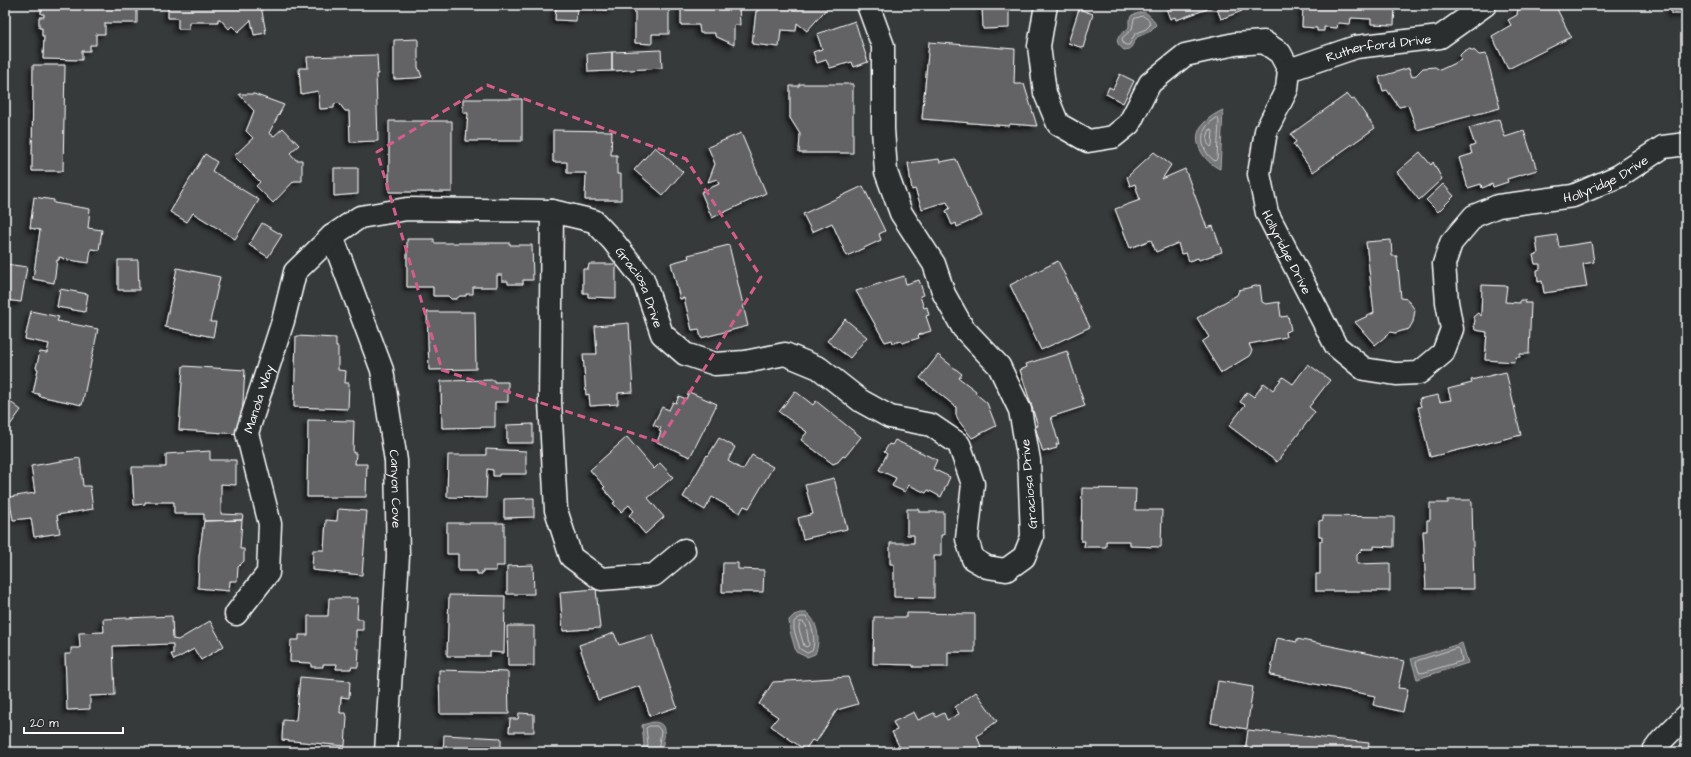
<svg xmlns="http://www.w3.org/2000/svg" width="1691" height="757" viewBox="0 0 1691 757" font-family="'Architects Daughter',sans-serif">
<defs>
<filter id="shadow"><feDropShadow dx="-3.5" dy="3.5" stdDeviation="2" flood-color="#0009"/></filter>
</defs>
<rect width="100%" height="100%" fill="#373a3b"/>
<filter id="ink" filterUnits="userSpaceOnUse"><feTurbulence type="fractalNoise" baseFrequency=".025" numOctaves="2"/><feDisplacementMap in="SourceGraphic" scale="8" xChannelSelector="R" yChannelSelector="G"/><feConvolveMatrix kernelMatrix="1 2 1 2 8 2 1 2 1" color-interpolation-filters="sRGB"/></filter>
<g filter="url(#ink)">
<path fill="#767879" stroke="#adaeaf" d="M1143 12C1150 14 1153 19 1156 25L1149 32 1137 37 1130 49 1124 50C1109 38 1123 35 1129 27V20L1132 15Z
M1223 110 1220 169C1204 162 1189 140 1203 124 1208 118 1216 113 1223 110Z
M800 613H807C818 622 821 641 815 654L807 657 796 652 790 631 789 620 794 615Z
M1462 643 1468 663 1417 679 1411 659Z
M653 722C671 722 662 741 662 752H642V748L644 745 642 725Z"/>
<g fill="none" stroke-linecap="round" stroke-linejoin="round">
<path stroke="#c8c9c9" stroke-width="1" d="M1143 16 1149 20 1150 25 1146 29 1135 34 1129 45H1125L1123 43 1122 38 1132 29 1134 19Z
M1217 118 1219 120 1217 159 1215 161C1198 149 1198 127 1217 118Z
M1210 130 1213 131 1212 145 1211 147C1205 143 1207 135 1210 130Z
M801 617H806C813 624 816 641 812 651L807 653 800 649 794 630V622Z
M800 622H803L806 625 809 645 807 647 804 646 799 629Z
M1458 648 1460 650 1462 661 1422 673 1419 672 1416 663 1417 661Z
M646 752 648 745 646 728 649 726H657L661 731 658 752"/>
</g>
<path fill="#636465" stroke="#fff" filter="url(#shadow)" d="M41 5H137V23H105V34H96V45H90V51H82V60L43 59 44 36H42V28H39V17H44V14H41Z
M168 5H249L251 7 261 6 266 33 254 35 251 20 238 32 232 26 229 29 220 19H218V22H189V29H178V18H168Z
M554 5H612V10L577 8 576 21 555 20 556 7Z
M635 5H669V34H652V44L635 43Z
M681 5H739L740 25H734V45L715 36V33H700L699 25H681Z
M759 5H830L807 31 797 23 796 31 781 30 779 47 752 44 756 11H758Z
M982 5H1011L1012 9 1009 10V28L983 29Z
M1165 5H1240L1242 11 1221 19 1216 6 1176 20 1175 17 1170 19Z
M1303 5H1395L1394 25 1371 24V19L1351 18 1350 24 1338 23 1337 28 1324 27V31H1317V28L1302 27Z
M1521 5H1555L1571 37 1508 69 1492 36 1511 25 1508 20 1517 15 1518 8Z
M1671 5H1686V14H1671Z
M1079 9 1093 14 1083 48 1068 43Z
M855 21 868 62 854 67 852 62 830 68 826 60 817 63 813 52 822 49 817 34Z
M418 39V67L422 77 415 78 394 79V40Z
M929 42 1015 49 1014 84H1024L1037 126 1010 124 1009 126 922 119Z
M1469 49 1475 51 1479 55 1486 54 1500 108 1417 130 1408 105 1399 107 1387 90 1383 91 1379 77 1409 68 1412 77 1416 75 1423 68 1435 67 1440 70 1461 60 1460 55 1464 51Z
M661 50 662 68 612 71V52Z
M612 52V71L588 72 587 54Z
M377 55 378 74H376L378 141 350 142 349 111H345L339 103 334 104V108L320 109 318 91 301 94 299 68H308L307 57Z
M1685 59H1686V109Z
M33 65H65L63 171H32Z
M1120 74 1134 81 1123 103 1106 94 1109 87 1113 89Z
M799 84H853V153H799L800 134 790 118V86H799Z
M239 94H254L284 105 269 133 274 136 283 128 299 145 290 153 296 160H302V181H294L273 203 256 186 260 182 234 156 253 138 246 131 254 111Z
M1347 94 1352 100 1354 99 1375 128 1313 172 1293 144 1296 142 1291 134Z
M463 99H522V141H466L468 113H463Z
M1499 119 1505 137 1524 131 1537 170 1507 179 1508 182 1493 187 1492 184 1482 188 1481 184 1468 188 1459 158 1472 154 1470 147 1475 145 1469 128Z
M389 121H452V192H389Z
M553 130 612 131 611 155H617V174H621V200H585L586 173H567V162H553Z
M741 133 766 193 712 218 701 192 719 184 717 179 708 182 715 164 708 147Z
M655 147 683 172 663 195 634 170Z
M1154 152 1171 165 1162 179 1185 169 1207 228 1213 226 1222 252 1199 260 1198 258 1189 261 1186 253 1181 254 1178 243 1156 252 1151 240 1130 248 1115 209 1140 200 1135 184 1130 186 1127 177Z
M1420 152 1431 165 1433 162 1442 179 1419 200 1397 172Z
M205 154 217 162 212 171 259 200 235 239 193 213 187 222 170 212Z
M939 159 940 162 956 159 982 216 957 227 956 223 952 225 946 211 950 208 947 202 922 209 915 189 912 190 908 163Z
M334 168H358V194L334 196Z
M1443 184 1454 196 1438 212 1426 200Z
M863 186 885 231 879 234 881 240 847 256 832 223 812 232 803 214Z
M34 197 54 200V203L90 209 88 228 102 230 99 250 91 249 89 263 63 259V258L59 257V260H57L54 283 33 279 40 230 30 228Z
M262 223 282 235 268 257 249 245Z
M1557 235 1559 247 1591 242 1594 262 1583 264 1587 287 1544 293 1542 281 1538 282 1537 270 1540 269V264H1535L1533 255 1538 254 1536 238Z
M407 239H434V243H510V245H532L533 280H523V284H508V281H502V275H497V287H473V294H466V296H460L456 299H451L448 296H433V287H407Z
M1391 240 1392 256H1397L1401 298 1407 299 1415 310 1413 322 1409 329 1395 333 1391 332 1375 345 1355 322 1374 313 1366 242Z
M729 245 748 326 701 338 699 329 692 330 684 298 680 299 671 263 689 258 688 255Z
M118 260H138L139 290H118Z
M1058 261 1090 327 1041 350 1010 285Z
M5 264 27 267 21 302 5 300Z
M589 264H616V298L588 297V293H583V269H588Z
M177 268 220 277 210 322H216L213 337 165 327Z
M904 276 906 284 919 280 924 295 920 296 924 308 927 307 929 315 926 316 931 331 918 335 919 338 902 343 901 341 893 343 892 340 885 342 856 291Z
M1260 285 1262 302 1266 304 1279 302 1281 317 1288 316 1291 330 1285 332 1286 337 1249 344 1252 351 1249 356 1221 373 1202 342 1209 337 1197 318 1237 295 1239 290Z
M1482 285 1507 286 1505 302 1520 303V300H1525V303H1531L1529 354H1520V357H1516L1515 362 1485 360 1487 332 1475 330 1474 325 1475 320 1473 317 1478 313 1481 316Z
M60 289 88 294 85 312 57 307Z
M31 311 59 317 57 321 98 329 82 405 39 396V394L33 393 38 369 36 368 40 352 47 353 49 344 25 339Z
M427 312H475L476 369 429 370Z
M845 319 867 337 850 358 827 341Z
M629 323 633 392 618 393V404L590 406 589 394 586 395 583 354H597L595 326Z
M296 336 336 338V347H338V370L346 371 345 383H349L348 409 294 407Z
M1067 351 1085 406 1051 417 1059 444H1056L1057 448 1043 452 1035 427 1038 426 1020 370 1027 367 1026 364Z
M938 355 962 374 959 378 976 391 975 393 987 403 996 426 972 438 958 420 956 415V407L920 378Z
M1308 364 1330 380 1309 407 1315 412 1277 462 1229 426 1245 405 1240 402 1247 392 1254 397 1264 383 1273 390 1283 377 1293 384Z
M183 366 245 370 241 434 179 430Z
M1506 372 1521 435 1430 457 1418 407H1421L1419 399 1438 395 1440 402 1451 400 1448 389 1472 383 1471 380Z
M494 380V382H508V402H495V427L442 428 441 381Z
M795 391 813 405 816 401 861 437 845 457 843 456 838 462 833 464 801 440 807 432 779 412Z
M689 392 717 404 690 457 657 442 661 432 659 431 661 428 653 425 662 407 669 410 673 402 676 403 679 396 686 399Z
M5 398 21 410 8 428 5 426Z
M308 420 354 421 353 453H356L355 464H367L366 497H307Z
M533 424V443H507V425Z
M627 437 654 469 660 463 673 477 648 498 664 517 645 534 629 515 634 511 629 505 621 512 613 503 615 502 603 488 605 487 590 470Z
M719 438 735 447 728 461 743 470 752 455 773 467 749 508 744 506 740 513 712 497 705 510 683 497 707 455 708 456Z
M895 440 937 460 933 469 950 477 941 497 928 490 926 493 909 485 905 492 892 486 896 478 879 470 887 454 884 452 889 444 892 445Z
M486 449 526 451V474H499V476H493V470L487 469 486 498 447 497 448 455H486Z
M210 451V460H236V485L221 484V514L243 515 242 520 204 521V514H174V502H145V504L134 505 132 467H166V454Z
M80 458 83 486H90L93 509 57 515 60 533 34 537 31 518 13 520 9 497 35 493 31 466Z
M834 478 847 529 803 539 798 518 813 514 805 485Z
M1082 488 1136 489 1135 510H1162L1161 547 1130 546V541H1106V547H1084L1085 541H1081Z
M534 498V517L504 518V499Z
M1448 500H1471L1472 503 1474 589H1426L1423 531H1427V520H1430V503H1448Z
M338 509 367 511 362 575 312 570 313 550H324L326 520 337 521Z
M907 509H919V512H944V535H941V556H934V598L894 597V564H890V543H914V535H907Z
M1323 516 1394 517V547L1374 546V549H1363L1357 555V564L1390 563V591H1316V574H1320V541H1322V536H1319V521L1323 520Z
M242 520 240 549H244V561L238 567 237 581H230L229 591 198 588 199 556 204 521Z
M447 523H504V566H496V571H482V574H477V571H458V554H447Z
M723 563H738V569L764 570 763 592H722Z
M533 565 534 594H507V566Z
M596 589 600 628 563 631 560 592Z
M449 595 505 596 504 653 490 652V656H447Z
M329 598H358L357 619H363V630H356V649H359L358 667H351V669H336L337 664H323V667H311V663L290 662 291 640H299V635H308V616H328Z
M907 613 975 614V652H948V667H913V665L873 664 874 617H907Z
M172 616 173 639 178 640 210 621 224 646 201 660 194 649 174 660 171 654H173V644L113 646 115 695 90 696V709L67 710 65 654H71V648H80L79 633 104 632 103 619Z
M507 626H534V666H508Z
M614 633 619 645 652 635 677 707 650 716 640 686 598 700 579 645Z
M1277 638 1297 642V639L1404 661 1398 688 1408 689 1403 712 1373 705 1375 696 1270 675Z
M439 670 508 672 509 714H440Z
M300 677 350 681 349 698 341 697 340 713H346L347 717 345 746 282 740 283 720 296 721Z
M848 677 858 704 837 710 816 742 812 740 805 750 771 726 778 717 759 704 773 682Z
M1218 681 1253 687 1247 729 1211 723Z
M976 692 997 721 977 736 983 752H902L892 732 897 730 893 722 914 712 918 720 934 713 936 717 944 713 947 720 959 714 955 707Z
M519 713 534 714V732H509L510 719H518Z
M1248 730 1369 743 1368 752H1245Z
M444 735 501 738V748H511V752H443Z"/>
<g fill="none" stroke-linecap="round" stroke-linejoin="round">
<defs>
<g id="minor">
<path id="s1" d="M1046 5 1039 46 1045 93 1058 124 1088 141 1113 137 1129 124 1150 83 1185 55 1235 44 1264 42 1280 53 1289 70 1287 89 1266 131 1259 174 1267 213 1336 346 1364 369 1396 374 1419 373 1443 353 1452 329 1447 302 1444 264 1451 243 1474 216 1498 206 1573 196 1619 176 1663 147 1686 144"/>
<path id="s2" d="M1289 70 1356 47 1440 37 1485 5"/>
<path d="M552 211 550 402 556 510 571 557 601 579 654 575 684 550"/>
<path id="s3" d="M332 236 382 370 396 461 398 556 386 752"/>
<path id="s4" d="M236 614 268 573 270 524 247 433 283 321 295 272 332 236 360 217 407 209 552 211 594 221 613 241 643 279 662 334 685 354 715 364 745 362 785 354 819 368 861 401 890 417 931 425 959 444 973 484 967 539 973 559 987 567 1006 570 1024 557 1032 537 1029 460 1020 410 999 366 963 328 944 294 934 264 901 213 886 172 883 129V46L868 5"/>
<path d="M1653 752 1661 741 1686 716"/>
</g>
</defs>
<use href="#minor" stroke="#fff" stroke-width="25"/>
<use href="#minor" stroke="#2a2d2e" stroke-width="22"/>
</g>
</g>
<path fill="none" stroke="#d45d8c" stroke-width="3" stroke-dasharray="8 5" stroke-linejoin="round" d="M487 85 686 159 761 277 659 442 442 370 377 152Z"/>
<g text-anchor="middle" stroke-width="4" stroke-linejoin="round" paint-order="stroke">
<g font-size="13" fill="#fff" stroke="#2a2d2e">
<text dy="5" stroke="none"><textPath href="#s2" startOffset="93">Rutherford Drive</textPath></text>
<text dy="5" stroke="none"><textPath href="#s1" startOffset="1122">Hollyridge Drive</textPath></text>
<text dy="5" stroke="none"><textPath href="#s1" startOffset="606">Hollyridge Drive</textPath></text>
<text dy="5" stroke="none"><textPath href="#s4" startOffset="766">Graciosa Drive</textPath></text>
<text dy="5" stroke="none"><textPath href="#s4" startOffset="231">Manola Way</textPath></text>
<text transform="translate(1028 484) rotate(-95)" y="5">Graciosa Drive</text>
<text dy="5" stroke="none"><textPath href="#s3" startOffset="263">Canyon Cove</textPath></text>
</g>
</g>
<rect width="1691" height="757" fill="none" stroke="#2a2d2e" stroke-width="20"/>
<rect x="10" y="10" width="1671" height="737" fill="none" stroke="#fff" stroke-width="1.5" filter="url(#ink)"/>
<path d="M24 727v6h99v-6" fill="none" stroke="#ffffff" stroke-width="2"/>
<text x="30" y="727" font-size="12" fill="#ffffff" stroke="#2a2d2e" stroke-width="3" paint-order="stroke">20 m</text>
</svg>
